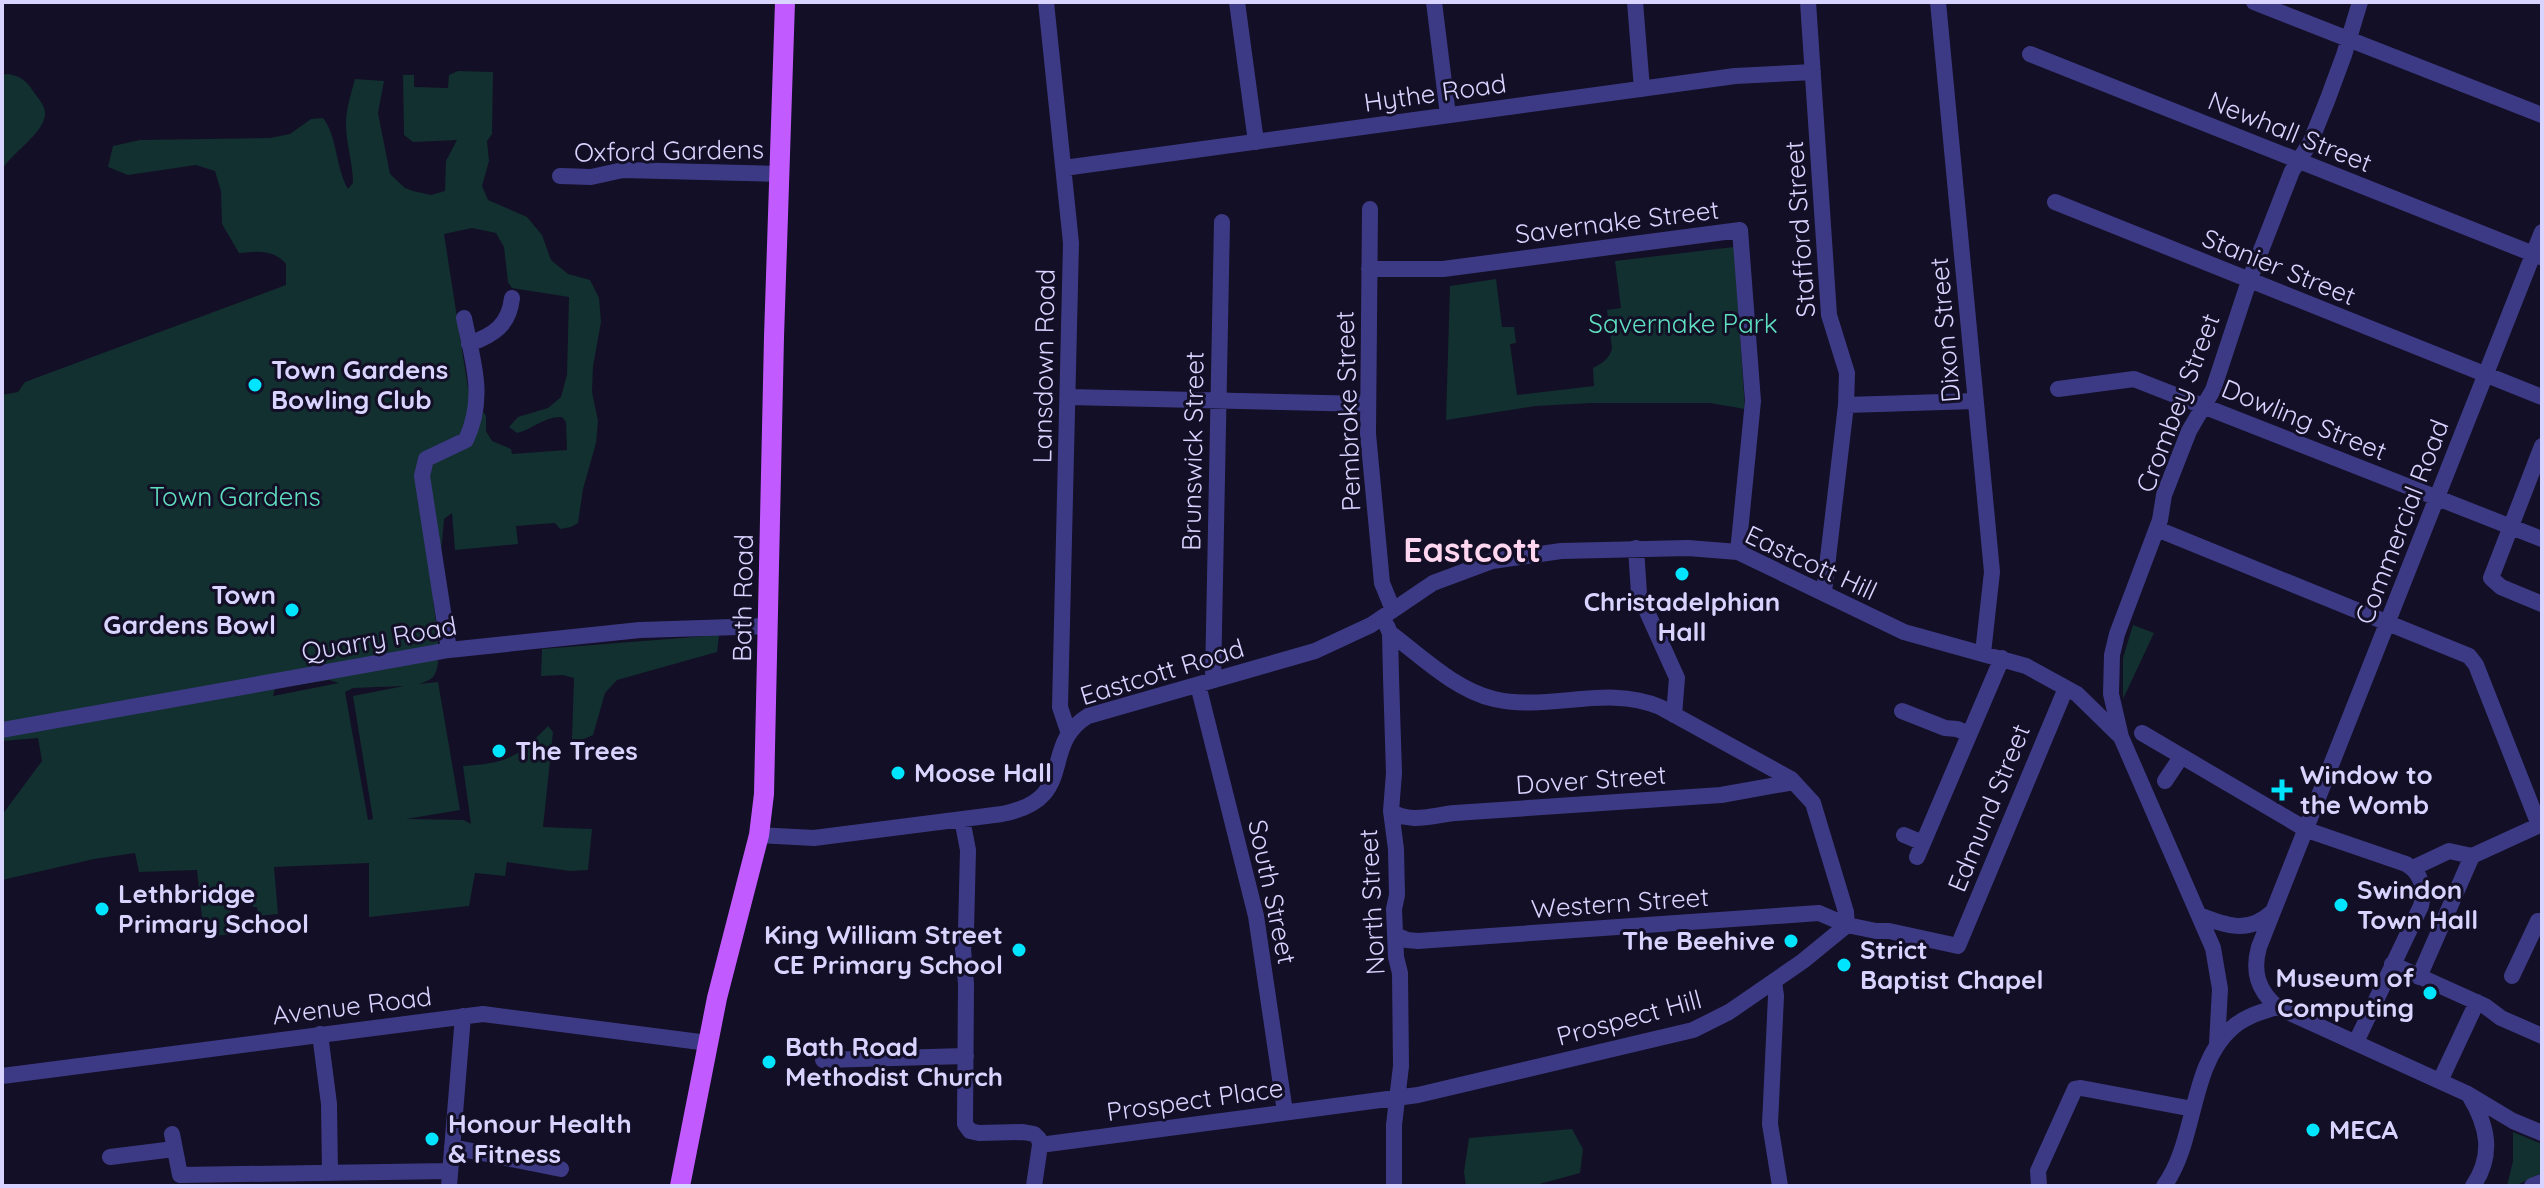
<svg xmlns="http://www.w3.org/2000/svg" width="2544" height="1188" viewBox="0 0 2544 1188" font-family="Quicksand,sans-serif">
<rect width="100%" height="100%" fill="#130f26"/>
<path fill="#12302f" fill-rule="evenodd" d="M458 71 493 72 492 134 487 141 489 161 482 186 488 200 527 217 542 235 551 260 568 274 590 280 599 298 601 322 593 366 592 392 598 421 596 443 583 489 578 523 571 527 560 529 555 523 516 526 518 544 455 550 452 513 444 519C442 545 439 571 436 597L433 600C435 617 445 667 432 678 428 681 424 682 419 684L438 682 460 810 406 819 464 820 471 824 463 766C508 763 517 758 548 726L553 732 543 827 592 829 588 870 570 871 507 862 505 876 475 873 469 906 369 917V863L274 867 278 914 258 916 257 907H253L252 900 231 903 232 934 204 937 197 870 139 872 135 853 94 859 2 880V815L42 761 38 738 2 741V395L18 392 25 382 286 285V264C273 249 258 251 239 253L222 224 221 191 215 171 196 165 128 175 108 167 113 146 140 140 270 138 290 134 311 119 323 118C338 138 335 166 348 189L353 183C353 163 346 144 346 124 346 109 351 94 355 79L384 81 378 113 390 174 405 188 413 191 431 195 445 191 446 161 457 140 413 142 404 135 403 75H414V87L448 88 449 75ZM472 228 496 233 504 247 508 282 512 288 569 297 567 375 561 397 548 408 518 417 509 427 517 433C533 429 545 416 562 417L566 422 567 450 512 454 511 449 492 441 486 431V416L468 388 444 234ZM329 680 339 683 273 696 275 688ZM404 686 353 696 373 819 368 820 345 692 353 688Z
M8 74C20 76 27 81 33 91 37 97 42 102 44 108 52 129 12 151 2 170V75Z
M1734 247 1745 409 1710 403H1591L1536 406 1446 420 1450 286 1496 279 1502 327H1514L1516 343 1510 344 1517 395 1594 386 1593 368C1602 363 1610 359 1612 348L1607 310 1621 308 1615 261Z
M2133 625 2154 633 2123 699V658Z
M719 635 717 652 617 680 605 693 593 735 577 742 572 739 574 678 563 675 541 676 542 649Z
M1572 1129 1583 1149 1580 1173 1532 1186H1466L1464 1172 1469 1138Z
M2513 1132 2542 1144V1173L2515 1186H2507L2513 1161Z"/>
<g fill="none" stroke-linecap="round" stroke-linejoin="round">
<path stroke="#3d3a85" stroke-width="16" d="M1046 2 1071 243 1060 707 1068 731
M1237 2 1256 142
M1434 2 1448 115
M1635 2 1642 89
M1808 2 1829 315 1847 373 1846 405 1824 592
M1938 2 1992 572 1983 653
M2254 2 2542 115
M2030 54 2541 257
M1064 168 1735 76 1813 72
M560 176 591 177 623 170 779 174
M2055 202 2542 397
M1370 209 1368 434 1382 583 1393 610
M2542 232 2259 947C2252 972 2258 990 2277 1007L2468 1094 2513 1121 2542 1133
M1369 269H1443L1740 230 1753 401 1738 552
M469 344C494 335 509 325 512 298
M2058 389 2134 379 2542 539
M1068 397 1367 404
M1846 405 1975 401
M2542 446 2491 578 2501 587 2542 604
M2157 529 2469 656 2476 665 2539 825
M1636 548 1639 594 1677 678 1674 715
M1387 626 1390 633 1391 677 1394 773 1391 811 1396 849 1397 895 1394 909 1396 957 1400 973 1401 1066 1394 1125V1186
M1390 633C1421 656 1455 690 1494 699 1549 712 1606 684 1660 707L1791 779 1813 803 1846 912 1847 925
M449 650 422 476 426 459 466 440C486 397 473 362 464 318
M1213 680 1222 222
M1198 685 1256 916 1285 1112
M1902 711 1945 728 1957 729 1969 734
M2 730 449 650 640 630 768 626
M2142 733 2307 830 2406 864C2422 873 2425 889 2421 906L2356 1042
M2165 781 2181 757
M1391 811C1410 824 1433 815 1455 813L1721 795 1794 782
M962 819 968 850 966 930 963 949 966 984 965 1124 970 1131 979 1133 1023 1132 1034 1134 1039 1139 1040 1145
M759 835 814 838 1002 814C1080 799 1038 746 1088 716L1315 651 1371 625 1433 583 1492 561 1561 551 1688 548 1738 552 1904 632 2026 666 2077 694 2121 737
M1904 835 1923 843
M1917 857 2002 658
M2413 868 2449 851 2472 856 2542 824
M2199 915C2226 926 2249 934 2272 912
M1395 935 1407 940 1418 941 1819 913 1847 925 1876 931H1889L1958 946 2066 688
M2392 964 2485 1006 2501 1018 2542 1036
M2512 976 2538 921H2542
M2419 977 2472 856
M1774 981 1776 996 1770 1124 1780 1186
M320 1034 329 1104 330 1173
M2217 1044 2220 989 2213 948 2121 737 2111 694 2112 655 2117 634 2160 520 2164 495 2189 431 2213 390 2249 281 2292 171 2310 143 2327 101 2344 55 2360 2
M823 1060 966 1056
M2 1076 483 1014 708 1043
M2440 1081 2477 1002
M2469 1095C2488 1126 2494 1155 2473 1186
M172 1134 180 1175 450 1171
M1040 1145 1418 1095 1693 1030 1729 1012 1803 961 1847 925
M452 1147 561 1169
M110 1157 174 1149
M449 1186 463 1016
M1034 1186 1040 1145
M2039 1186 2038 1171 2075 1089 2081 1088 2193 1109
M2164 1186C2197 1141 2189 1066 2232 1028 2245 1016 2262 1012 2277 1007
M2532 1186 2542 1182"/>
<path stroke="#c25bff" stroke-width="20" d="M680 1186 717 998 759 835 764 794 774 337 785 2"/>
</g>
<g fill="#00e5ff" stroke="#130f26" stroke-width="3">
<circle cx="255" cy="385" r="8"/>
<circle cx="1682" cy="574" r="8"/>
<circle cx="292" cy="610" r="8"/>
<circle cx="499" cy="751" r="8"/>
<circle cx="898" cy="773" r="8"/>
<path d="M2278 778h8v8h8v8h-8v8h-8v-8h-8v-8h8z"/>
<circle cx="2341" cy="905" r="8"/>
<circle cx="102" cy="909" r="8"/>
<circle cx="1791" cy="941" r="8"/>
<circle cx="1019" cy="950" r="8"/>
<circle cx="1844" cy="965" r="8"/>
<circle cx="2430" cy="993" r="8"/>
<circle cx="769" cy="1062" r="8"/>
<circle cx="2313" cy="1130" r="8"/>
<circle cx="432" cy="1139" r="8"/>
</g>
<g text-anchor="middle" stroke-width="6" stroke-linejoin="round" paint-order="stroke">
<g font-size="26" fill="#d9d4ff" stroke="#130f26">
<text transform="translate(1435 93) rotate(-8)" y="9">Hythe Road</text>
<text transform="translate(2290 132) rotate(22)" y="9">Newhall Street</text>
<text transform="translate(669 151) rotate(-1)" y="9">Oxford Gardens</text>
<text transform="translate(1617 222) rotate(-7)" y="9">Savernake Street</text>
<text transform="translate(1800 229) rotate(-94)" y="9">Stafford Street</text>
<text transform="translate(2279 267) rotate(22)" y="9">Stanier Street</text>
<text transform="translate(1945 330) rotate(-95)" y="9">Dixon Street</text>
<text transform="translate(1044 366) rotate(-89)" y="9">Lansdown Road</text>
<text transform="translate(2178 403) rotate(-69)" y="9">Crombey Street</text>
<text transform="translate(1348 411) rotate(-92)" y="9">Pembroke Street</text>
<text transform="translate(2304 420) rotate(22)" y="9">Dowling Street</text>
<text transform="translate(1193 451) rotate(-89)" y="9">Brunswick Street</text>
<text transform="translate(2402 522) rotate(-69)" y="9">Commercial Road</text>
<text transform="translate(1811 563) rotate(25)" y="9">Eastcott Hill</text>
<text transform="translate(743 598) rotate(-89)" y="9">Bath Road</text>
<text transform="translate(379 639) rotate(-10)" y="9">Quarry Road</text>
<text transform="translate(1162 672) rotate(-17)" y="9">Eastcott Road</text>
<text transform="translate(1591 780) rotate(-4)" y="9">Dover Street</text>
<text transform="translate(1989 808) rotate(-68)" y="9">Edmund Street</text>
<text transform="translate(1272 892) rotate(78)" y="9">South Street</text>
<text transform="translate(1372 902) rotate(-93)" y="9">North Street</text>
<text transform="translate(1620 903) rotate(-4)" y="9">Western Street</text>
<text transform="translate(352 1006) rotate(-7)" y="9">Avenue Road</text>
<text transform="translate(1629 1018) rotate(-15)" y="9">Prospect Hill</text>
<text transform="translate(1195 1100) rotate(-8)" y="9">Prospect Place</text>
</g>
<g font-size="26" fill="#5fe0c0" stroke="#130f26">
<text x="1683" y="333">Savernake Park</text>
<text x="235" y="506">Town Gardens</text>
</g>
<g font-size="26" font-weight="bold" fill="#d9d4ff" stroke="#130f26" text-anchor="start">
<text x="271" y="379">Town Gardens<tspan x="271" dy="30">Bowling Club</tspan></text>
<text x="276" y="604" text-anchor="end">Town<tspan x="276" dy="30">Gardens Bowl</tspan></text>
<text x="1682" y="611" text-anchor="middle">Christadelphian<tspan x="1682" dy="30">Hall</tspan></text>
<text x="515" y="760">The Trees</text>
<text x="914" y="782">Moose Hall</text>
<text x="2300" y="784">Window to<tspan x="2300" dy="30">the Womb</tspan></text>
<text x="2357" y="899">Swindon<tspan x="2357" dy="30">Town Hall</tspan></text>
<text x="118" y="903">Lethbridge<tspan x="118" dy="30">Primary School</tspan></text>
<text x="1003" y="944" text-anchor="end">King William Street<tspan x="1003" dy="30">CE Primary School</tspan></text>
<text x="1775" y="950" text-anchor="end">The Beehive</text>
<text x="1860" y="959">Strict<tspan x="1860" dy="30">Baptist Chapel</tspan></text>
<text x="2414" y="987" text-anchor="end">Museum of<tspan x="2414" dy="30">Computing</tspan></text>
<text x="785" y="1056">Bath Road<tspan x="785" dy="30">Methodist Church</tspan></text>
<text x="448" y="1133">Honour Health<tspan x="448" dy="30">&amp; Fitness</tspan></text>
<text x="2329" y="1139">MECA</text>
</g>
<g font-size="34" font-weight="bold" fill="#ffd6f0" stroke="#130f26">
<text x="1472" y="562">Eastcott</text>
</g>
</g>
<rect width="2544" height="1188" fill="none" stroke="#d9d4ff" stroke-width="8"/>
</svg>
